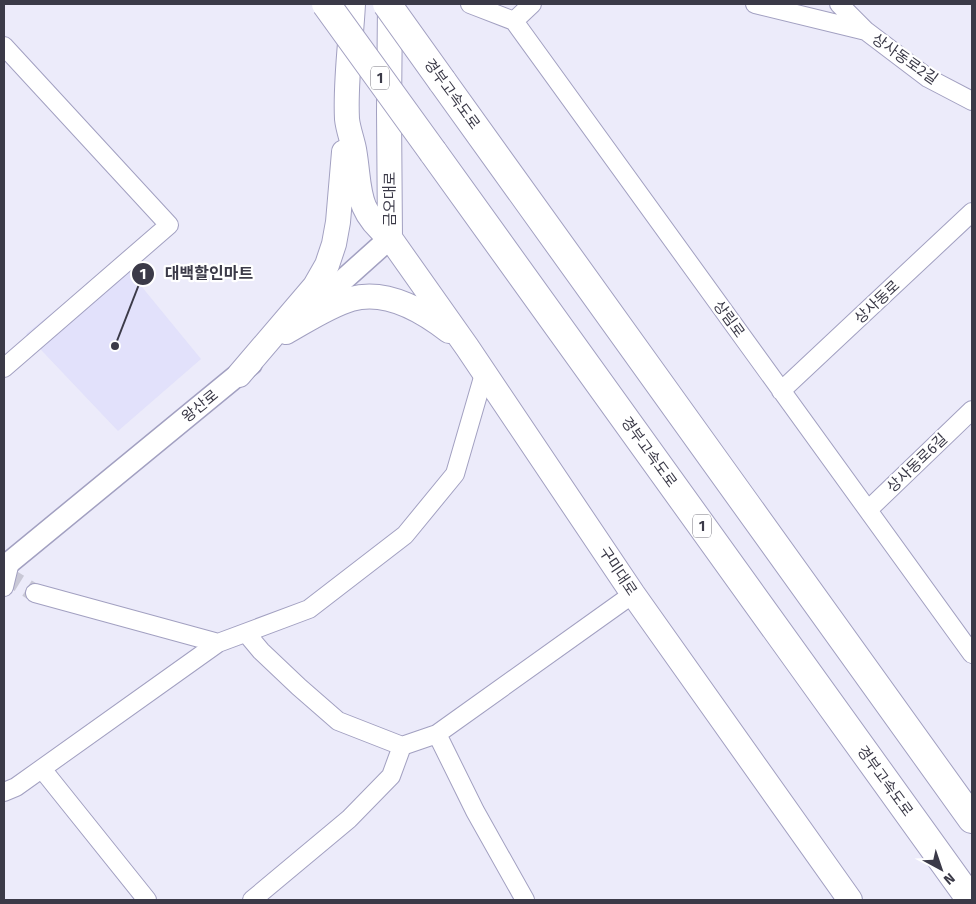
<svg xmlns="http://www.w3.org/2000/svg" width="976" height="904" viewBox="0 0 976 904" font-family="'Fira Sans','Noto Sans KR',sans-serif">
<rect width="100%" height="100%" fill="#ecebfa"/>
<path fill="#e2e1fb" d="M119 259 201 359 118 431 26 334Z"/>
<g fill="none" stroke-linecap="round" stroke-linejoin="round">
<path stroke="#c9c8d6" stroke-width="18" stroke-dasharray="18 9" stroke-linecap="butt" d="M4 574 35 593"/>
<defs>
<path id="minor" d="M470 4 514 21 972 654
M755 4 866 31 928 78 972 101
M839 4 865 30
M514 21 532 4
M4 46 169 225 4 368
M781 391 972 212
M868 510 972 410
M4 587 10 562
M246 633 261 651 299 687 338 721 402 746 437 734 633 594
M218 643 309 609 405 535 455 474 484 374
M437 734 475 811 525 900
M42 769 147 900
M4 792 16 787 218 643 35 593
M252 900 349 819 391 776 402 746"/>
<path id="tertiary" d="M303 316 390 238
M4 567 251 364"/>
<path id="secondary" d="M353 4C351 42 345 81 347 119 348 129 352 139 354 149 361 189 354 209 390 238L467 347 633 594 850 900
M390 238 389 112 390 4
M286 332C306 321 328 306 351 299 386 289 422 310 449 331
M239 375 315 286 327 265 334 244 338 222 344 152"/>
<path id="motorway" d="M442 81 972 819
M433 152 971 900"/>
</defs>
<use href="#minor" stroke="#a2a0c1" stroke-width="20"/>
<use href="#tertiary" stroke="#a2a0c1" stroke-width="24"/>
<use href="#secondary" stroke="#a2a0c1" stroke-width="26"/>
<use href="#motorway" stroke="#a2a0c1" stroke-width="30"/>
<use href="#minor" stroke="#fff" stroke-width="18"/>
<use href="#tertiary" stroke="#fff" stroke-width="21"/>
<use href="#secondary" stroke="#fff" stroke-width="24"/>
<use href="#motorway" stroke="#fff" stroke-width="28"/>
<defs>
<path id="motorway-bridge" d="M326 4 433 152
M387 4 442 81"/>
</defs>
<use href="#motorway-bridge" stroke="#a2a0c1" stroke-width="30" stroke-linecap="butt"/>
<use href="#motorway-bridge" stroke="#fff" stroke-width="28"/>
</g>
<g text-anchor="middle" stroke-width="4.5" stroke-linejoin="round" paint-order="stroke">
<g fill="#fff" stroke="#76757f" stroke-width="1">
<rect x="371" y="66.5" width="18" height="23" rx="4"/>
<rect x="693" y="514.5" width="18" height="23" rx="4"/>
</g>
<g font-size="14" font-weight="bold" fill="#3b3a48">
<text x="380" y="83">1</text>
<text x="702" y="531">1</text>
</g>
<g font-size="15" fill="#3b3a48" stroke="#fff">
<text transform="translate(905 59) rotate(35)" y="5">상사동로2길</text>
<text transform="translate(452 94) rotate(54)" y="5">경부고속도로</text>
<text transform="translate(390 199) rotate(-90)" y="5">금오대로</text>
<text transform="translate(877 302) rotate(-43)" y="5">상사동로</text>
<text transform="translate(729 319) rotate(54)" y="5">상림로</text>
<text transform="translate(200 406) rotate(-39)" y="5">왕산로</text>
<text transform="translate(649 452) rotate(54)" y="5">경부고속도로</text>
<text transform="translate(917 463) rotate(-44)" y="5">상사동로6길</text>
<text transform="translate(618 571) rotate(56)" y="5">구미대로</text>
<text transform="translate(885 781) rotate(54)" y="5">경부고속도로</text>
</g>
</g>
<path fill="none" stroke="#3b3a48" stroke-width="2" d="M115 346L143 274"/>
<g fill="#3b3a48" stroke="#fff" stroke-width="2">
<circle cx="115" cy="346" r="5"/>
<circle cx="143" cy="274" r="12"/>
</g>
<g font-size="15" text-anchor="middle" font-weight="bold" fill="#fff">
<text x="143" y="279">1</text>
</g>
<g font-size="16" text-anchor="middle" font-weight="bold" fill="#3b3a48" stroke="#fff" stroke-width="4.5" stroke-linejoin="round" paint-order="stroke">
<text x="209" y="279">대백할인마트</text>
</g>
<rect width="976" height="904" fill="none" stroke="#3b3a48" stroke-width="10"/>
<g transform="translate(941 869) rotate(140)" stroke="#ffffff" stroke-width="4" paint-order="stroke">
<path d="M0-4L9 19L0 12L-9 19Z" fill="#3b3a48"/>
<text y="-8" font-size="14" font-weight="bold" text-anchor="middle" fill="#3b3a48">N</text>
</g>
</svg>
